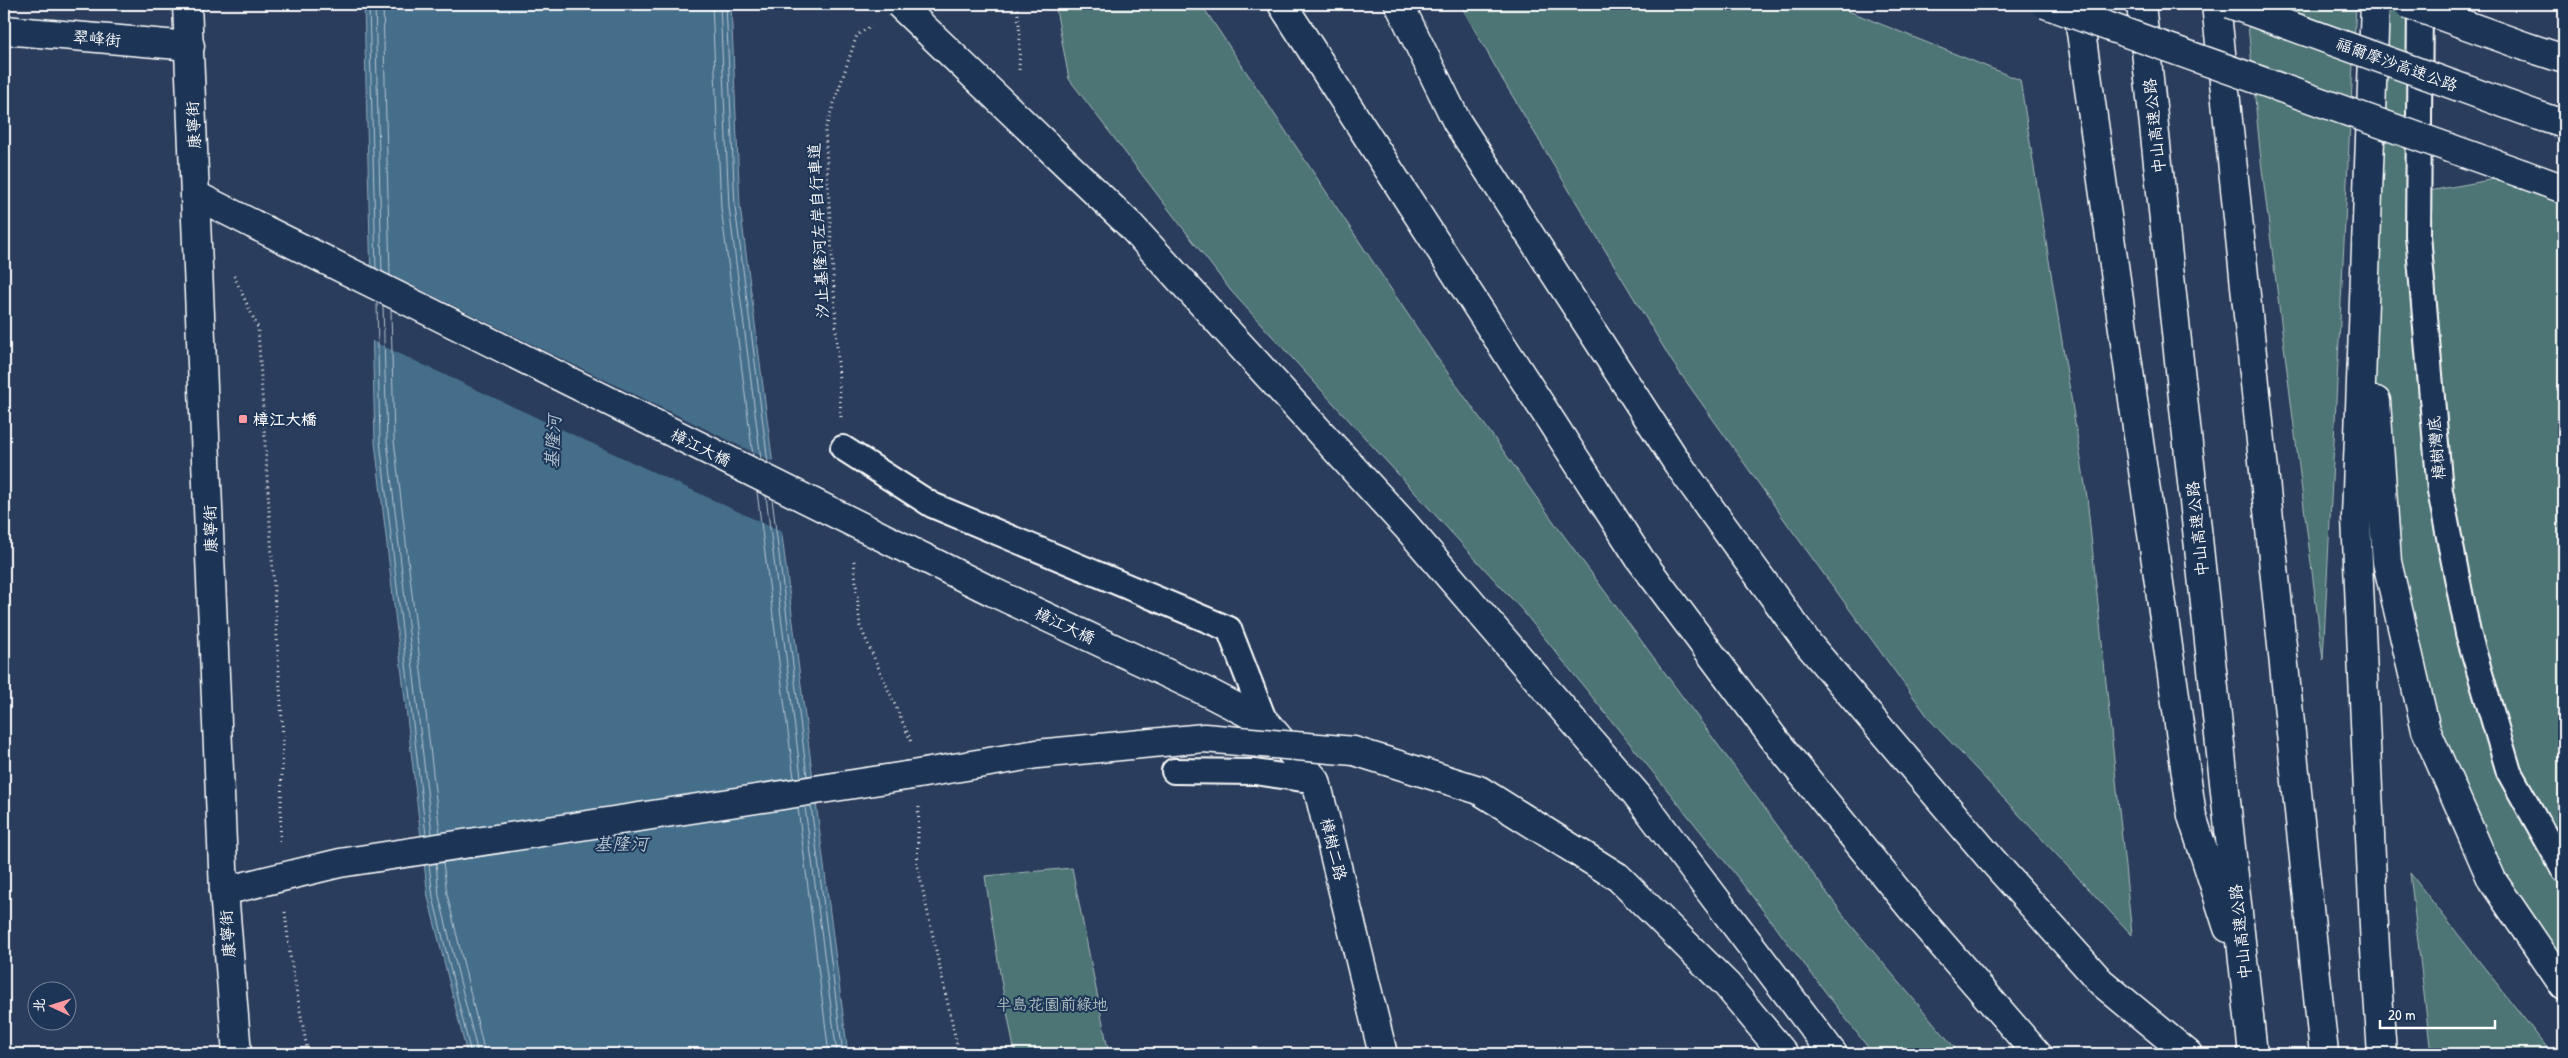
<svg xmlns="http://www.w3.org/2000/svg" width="2568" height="1058" viewBox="0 0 2568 1058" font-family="'Patrick Hand','LXGW WenKai TC',sans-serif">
<rect width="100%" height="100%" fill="#2b3d5c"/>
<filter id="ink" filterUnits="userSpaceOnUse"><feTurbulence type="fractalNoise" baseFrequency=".02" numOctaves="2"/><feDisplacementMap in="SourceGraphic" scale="10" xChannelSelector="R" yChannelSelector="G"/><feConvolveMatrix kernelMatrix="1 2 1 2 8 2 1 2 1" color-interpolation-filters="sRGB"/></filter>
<g filter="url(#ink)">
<path fill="#4e7476" stroke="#a6baba" d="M1055 4H1201L1433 352 1556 525 1850 924 1960 1054H1873L1735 874 1522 610 1231 291 1069 79Z
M1460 4H1831L2020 80 2087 497 2132 935 1931 721 1791 529 1673 363 1504 82Z
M2246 4H2356L2323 660 2261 161Z
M2375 4H2420L2418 193 2523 174 2564 189V986L2426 730 2387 562 2366 263Z
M1072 868 1109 1054H1015L1001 980 985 876Z
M2410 873 2552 1054H2431Z"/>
<path fill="#446e8b" stroke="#8fa8b9" d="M364 4H731L740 206 848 1054H467L428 897 375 442Z"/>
<path fill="#2b3d5c" d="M368 264 775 463 784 533 370 340Z"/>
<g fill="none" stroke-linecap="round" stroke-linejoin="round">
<path stroke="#b4c5d1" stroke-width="1" d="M369 4 376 268
M375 4 382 272
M383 4 390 275
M712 4 721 208 753 456
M720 4 729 207 761 460
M726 4 735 207 768 463
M377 302 380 441 426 835
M383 305 387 441 432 834
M391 309 394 440 440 833
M757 492 794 778
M766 496 801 777
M772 499 807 776
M811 806 843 1054
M805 807 837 1054
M798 808 829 1054
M443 862 447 894 485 1054
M436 863 439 896 478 1054
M429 864 433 897 471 1054"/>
<defs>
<path id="lane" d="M2420 4 2418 235 2440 491 2468 633 2509 772 2564 870
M843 448 932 505 1229 629 1265 722
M1174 771 1255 772 1316 781"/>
<path id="street" d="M4 30 190 46"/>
<path id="secondary" d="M187 4 224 891 237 1054
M197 196 253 224
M1209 693 1265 722 1316 781 1383 1054"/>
<path id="highway" d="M1282 4 1640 559 1775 740 1920 919 2037 1054
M1399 4 1457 122 1678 464 1809 645 1991 859 2101 982 2188 1054
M2077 4 2192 816 2228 928
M2141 4 2253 1054
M2216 4 2324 1054
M2375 4 2356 517 2375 949 2382 1054
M2527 47 2564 59
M2542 117 2564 124
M2523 174 2564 189
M1130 225 1406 526 1637 795 1833 1054
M2376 401 2387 562 2426 730 2492 880 2564 986
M1618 877 1727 985 1784 1054
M224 891 340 863 906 776"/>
</defs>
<use href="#lane" stroke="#fff" stroke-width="28"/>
<use href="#street" stroke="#fff" stroke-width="31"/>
<use href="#secondary" stroke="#fff" stroke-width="31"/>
<use href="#highway" stroke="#fff" stroke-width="31"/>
<path stroke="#fff" stroke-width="3" stroke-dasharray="1 4" stroke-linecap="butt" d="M1017 4 1020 35 1019 72
M234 276 258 328 283 737 280 843
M841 417 825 130 857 35 872 26
M854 561 860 626 911 741
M919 807 917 864 959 1054
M285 912 290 955 308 1054"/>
<use href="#lane" stroke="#1d3557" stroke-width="24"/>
<use href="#street" stroke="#1d3557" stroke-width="28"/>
<use href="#secondary" stroke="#1d3557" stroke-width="28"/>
<use href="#highway" stroke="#1d3557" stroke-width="28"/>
<defs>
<path id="secondary-bridge" d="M253 224 993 592 1209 693"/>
<path id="highway-bridge" d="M899 4 1130 225
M2045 4 2523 174
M2230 4 2542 117
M2408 4 2527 47
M906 776 1037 754 1204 738 1354 751 1479 790 1618 877"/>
</defs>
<use href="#secondary-bridge" stroke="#fff" stroke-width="31" stroke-linecap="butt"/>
<use href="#highway-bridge" stroke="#fff" stroke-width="31" stroke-linecap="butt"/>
<use href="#secondary-bridge" stroke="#1d3557" stroke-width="28"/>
<use href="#highway-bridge" stroke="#1d3557" stroke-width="28"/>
</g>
</g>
<rect fill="#ff9aa2" stroke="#1d3557" stroke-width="2" x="238" y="414" width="10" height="10" rx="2.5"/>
<g text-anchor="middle" stroke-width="4" stroke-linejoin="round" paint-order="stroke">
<g font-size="16" fill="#fff" stroke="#1d3557">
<text transform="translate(97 38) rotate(5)" y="6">翠峰街</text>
<text transform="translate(2397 64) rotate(20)" y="6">福爾摩沙高速公路</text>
<text transform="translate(193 125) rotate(-93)" y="6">康寧街</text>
<text transform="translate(2154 126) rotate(-96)" y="6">中山高速公路</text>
<text transform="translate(818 231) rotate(-93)" y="6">汐止基隆河左岸自行車道</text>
<text transform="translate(701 447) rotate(26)" y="6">樟江大橋</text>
<text transform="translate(2436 448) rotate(-95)" y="6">樟樹灣底</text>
<text transform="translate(210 529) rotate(-92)" y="6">康寧街</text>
<text transform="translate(2197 529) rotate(-96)" y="6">中山高速公路</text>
<text transform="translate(1065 625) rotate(25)" y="6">樟江大橋</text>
<text transform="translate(1334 849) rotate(76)" y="6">樟樹二路</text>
<text transform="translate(2240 932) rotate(-96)" y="6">中山高速公路</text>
<text transform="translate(227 934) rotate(-94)" y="6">康寧街</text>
</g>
<g font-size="16" font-weight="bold" fill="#fff" stroke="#1d3557" text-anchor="start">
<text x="253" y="425">樟江大橋</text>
</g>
<g font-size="16" fill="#afc0c1" stroke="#1d3557">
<text x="1052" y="1010">半島花園前綠地</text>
</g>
<g font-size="18" font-style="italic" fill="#b4c5d1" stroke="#1d3557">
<text transform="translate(553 442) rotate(-87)" y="6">基隆河</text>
<text x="621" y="850">基隆河</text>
</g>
</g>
<rect width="2568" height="1058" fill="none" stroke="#1d3557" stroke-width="20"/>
<rect x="10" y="10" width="2548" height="1038" fill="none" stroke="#fff" stroke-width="2" filter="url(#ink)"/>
<g transform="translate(52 1006) rotate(274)"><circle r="24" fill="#1d3557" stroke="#77869a"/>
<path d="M0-4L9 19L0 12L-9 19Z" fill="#ff9aa2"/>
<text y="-8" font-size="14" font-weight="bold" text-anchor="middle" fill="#ffffff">北</text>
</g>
<path d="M2380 1020v8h115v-8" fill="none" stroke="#ffffff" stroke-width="2.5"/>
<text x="2388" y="1020" font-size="15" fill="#ffffff" stroke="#1d3557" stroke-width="4" paint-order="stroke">20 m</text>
</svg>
